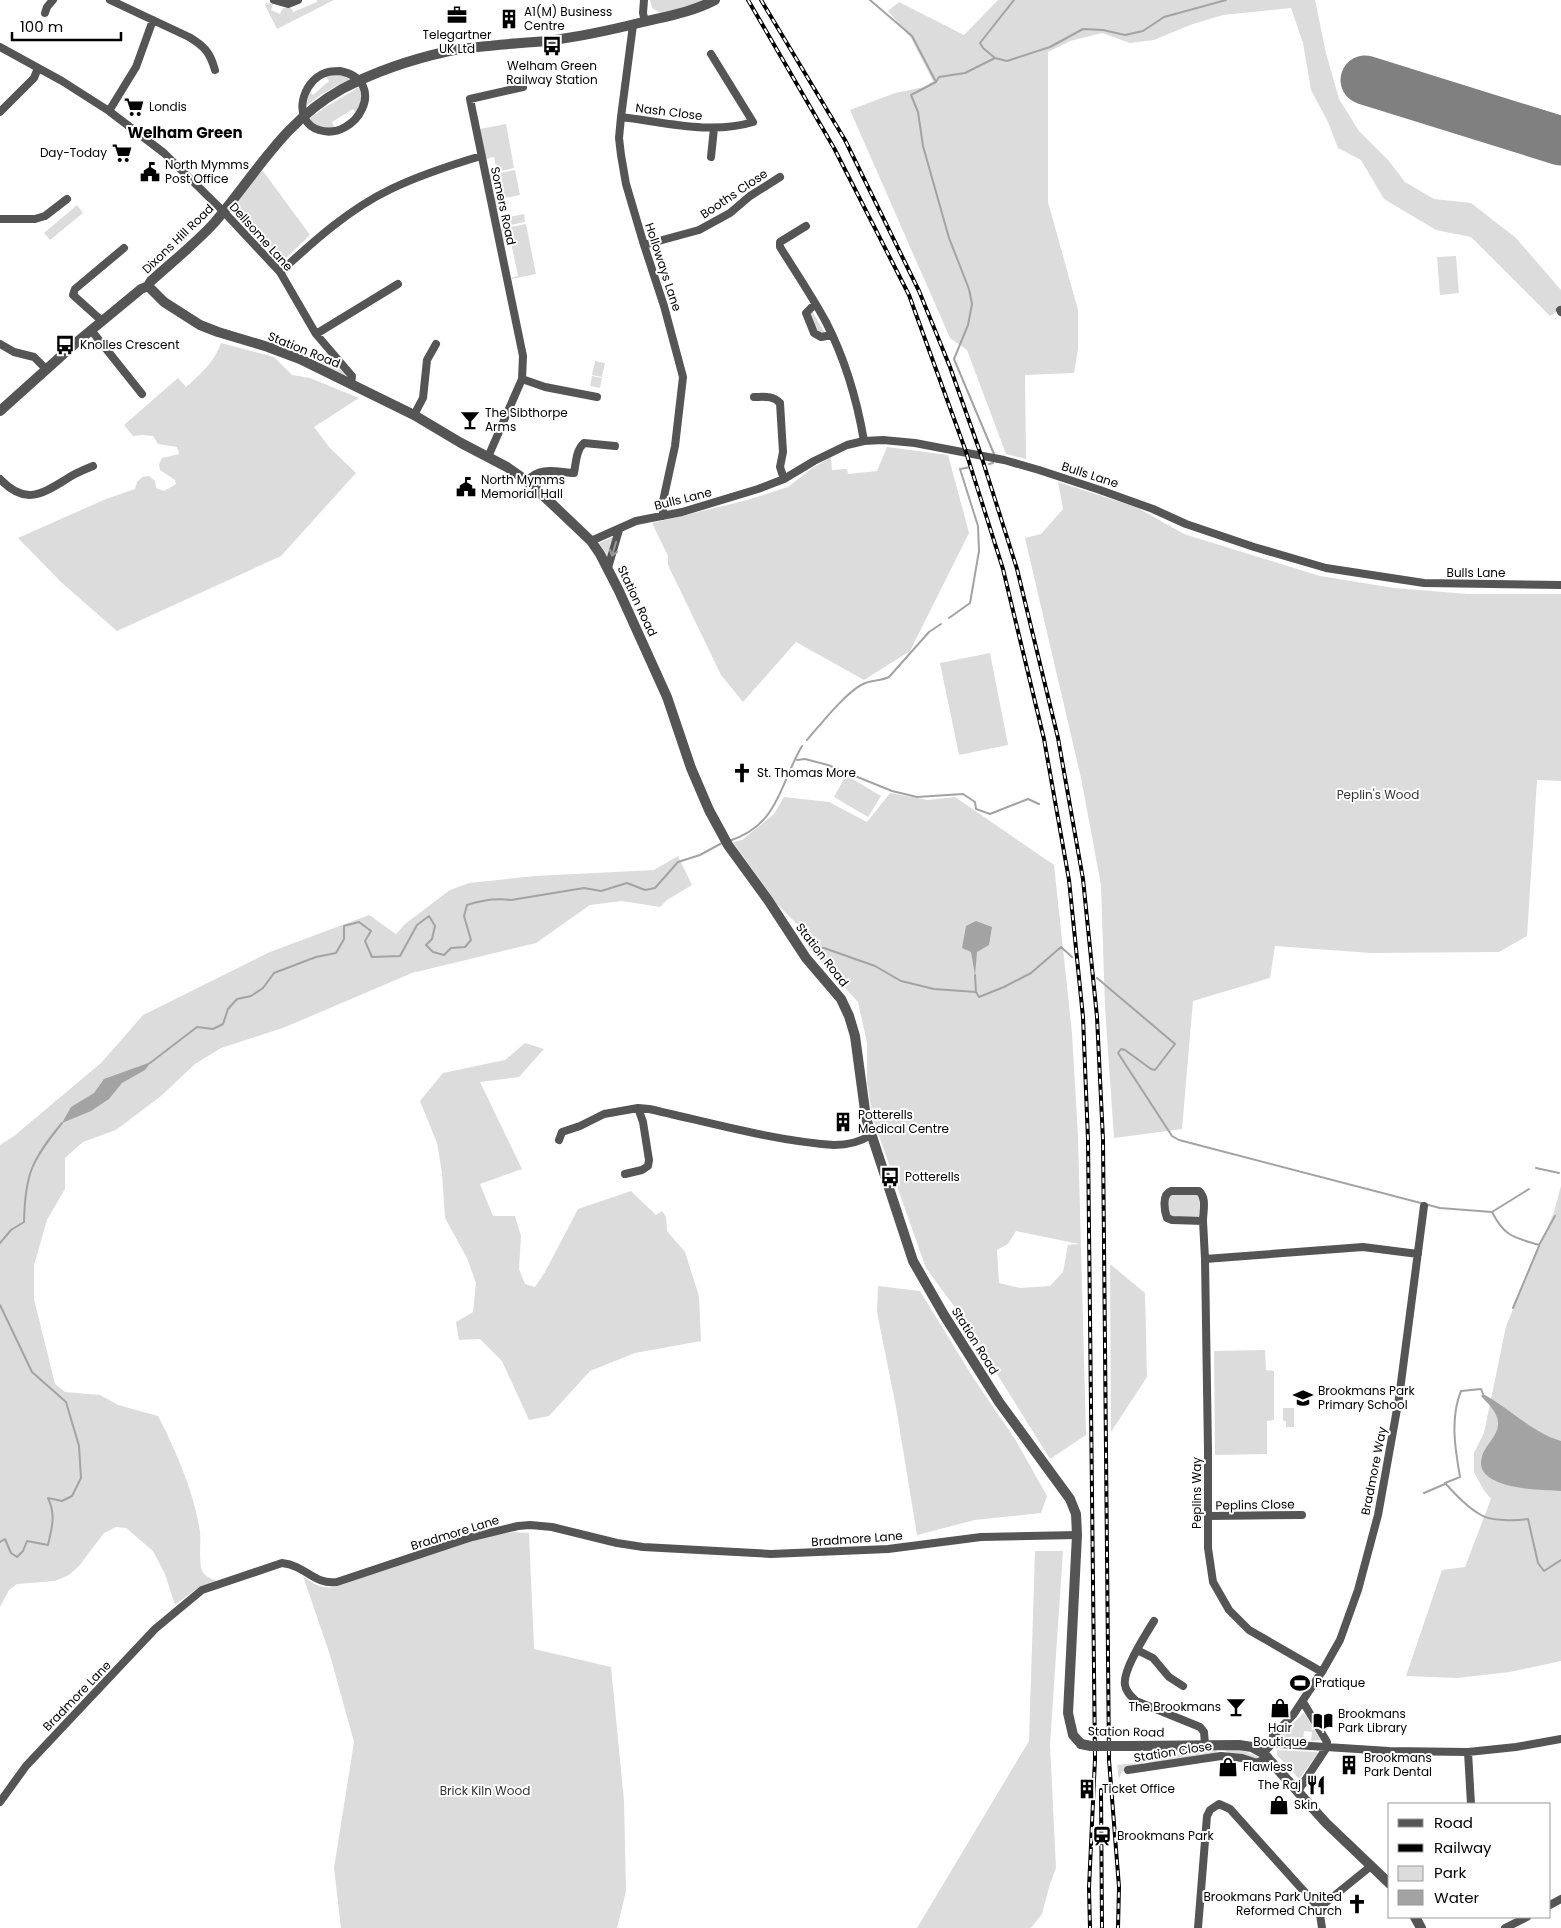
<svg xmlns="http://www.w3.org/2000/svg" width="1561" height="1928" viewBox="0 0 1561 1928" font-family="Poppins,sans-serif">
<rect width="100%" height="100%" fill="#fff"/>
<path fill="#dcdcdc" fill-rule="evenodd" d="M317 0H334L277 29 265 5 266 3 273 4 271 10 280 14 283 8H291L293 12 317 2Z
M650 0H704L684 8 662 14 652 8Z
M998 0H1315L1326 53 1339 99 1359 131 1389 161 1405 182 1434 199 1471 203 1516 238 1561 290V312L1559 310 1550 316 1471 237 1436 230 1384 199 1361 160 1338 148 1328 122 1311 90 1303 43 1291 8 1223 15 1190 25 1154 40 1130 43 1102 33 1070 41 1048 52V202L1078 310V349L1074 373 1025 375 1026 459 1006 454 967 350 950 338 850 110 895 93 924 87 933 81 911 38 888 11 899 2 964 35Z
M338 74 346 75 350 79 322 94 306 106 310 92 313 95 329 81 326 76Z
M359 87 361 88 364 97 356 114 353 109 332 122 335 128 318 129 309 119 324 108Z
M506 124 514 168 497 172 494 157 486 159 480 129Z
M515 170 520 195 500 199 502 206 496 207 494 197 501 195 497 177 490 178 489 175Z
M263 171 310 235 282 262 275 259 257 236 236 218 233 211 234 207 259 173Z
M77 205 83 213 50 240 44 233Z
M524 214 525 222 501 227 500 219Z
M526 224 536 274 512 279 511 278 518 276 511 242 504 243 501 229Z
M1456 256 1459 293 1440 295 1437 257Z
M812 311 825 333 818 334 808 314Z
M221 343 274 357 292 375 310 378 359 398 314 427 329 447 356 473 281 556 117 631 62 583 18 538 106 499 135 489 137 482 142 477 149 476 155 481 156 488 164 491 176 484 175 480 160 470 159 464 162 458 179 454 177 447 158 444 153 436 142 435 133 436 124 425 178 378 186 387C200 375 215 361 221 343Z
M326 353 346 374 345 376 319 362Z
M595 361 605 363 602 377 592 375Z
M592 376 602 378 600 388 590 386Z
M887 447 948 455 969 533 910 651 864 680 796 642 743 702 721 675 668 565V556L652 523 744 501 788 487 811 469 831 457 832 470 847 469 848 474 877 471Z
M1058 482 1136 507 1184 534 1320 576 1394 588 1468 594H1561V781L1537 780 1527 936 1499 952 1371 953 1275 946 1270 978 1193 1001 1182 1129 1114 1138 1105 1007 1101 885 1081 778 1025 538 1041 534 1063 509Z
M613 537 609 556H607L605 550H604L599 543Z
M990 653 1008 745 959 755 940 663Z
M846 775 881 796 868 817 834 797Z
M890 793 928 800 955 797 1054 865 1072 1033 1078 1136 1086 1435 1050 1459 959 1313 926 1268 873 1119 867 1082V1043L858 1002 810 950 799 926 777 904 733 842 742 840 774 814 784 797 829 802 867 822ZM1016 1231 1079 1244 1068 1245 1063 1272 1050 1286 1020 1288 999 1283 997 1250 1008 1244Z
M678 856 692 885 667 900 660 907 622 901 590 905 536 943 412 973 283 1028 221 1048 195 1064 161 1096 116 1130 83 1142 65 1158V1189L47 1220 34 1265V1299L55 1384 65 1392 100 1395 118 1405 158 1416C175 1448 195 1495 200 1532 201 1543 199 1555 201 1567 202 1575 209 1578 217 1581L195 1590 175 1605 165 1574 153 1551 126 1528 116 1527 104 1533 79 1566 69 1575 55 1581 17 1584 9 1590 0 1607V1145L14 1136 101 1063 143 1015 270 952 369 915 396 934 405 924 450 890 469 883 535 876 654 870Z
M525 1043 544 1049 519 1077 480 1082 522 1169 480 1184 493 1216H515L521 1236 519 1269 525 1284 535 1287 545 1272 578 1209 631 1191 656 1215 662 1211 666 1217 667 1231 685 1252 699 1296 701 1341 635 1353 590 1371 549 1416 529 1420 502 1361 480 1339 459 1340 456 1322 473 1312 476 1283 467 1258 445 1218 442 1173 437 1143 420 1101 443 1073 505 1060Z
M1561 1186V1661L1510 1672 1457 1678 1406 1676 1442 1570 1465 1567 1491 1499 1483 1489 1474 1472V1453L1484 1433 1506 1326 1554 1212Z
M1198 1194 1200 1197 1199 1216 1196 1218H1171L1168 1216V1195Z
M1110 1264 1145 1293 1147 1377 1111 1432Z
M878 1286 920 1291 974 1379 1015 1439 1047 1496 1041 1513 975 1520 917 1535 896 1407 877 1312Z
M1265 1350 1266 1370 1274 1371V1420L1267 1421V1454L1215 1455 1214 1351Z
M1283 1408H1294V1427H1286V1421H1283Z
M514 1532 529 1533 534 1649 611 1667 624 1801 626 1891 617 1928H341L334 1868 354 1742 330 1655 303 1576C313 1584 321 1589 335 1587 394 1567 452 1541 514 1532Z
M1035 1551H1063L1050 1744 1056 1868 1050 1884 1042 1914 1031 1928H917L1029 1741Z
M1304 1713 1321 1740 1311 1741 1312 1732 1304 1731 1303 1740 1285 1739V1737L1281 1739 1279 1737 1281 1734Z
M1217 1750 1216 1753 1150 1764 1146 1761 1145 1753 1142 1752Z
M1226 1750H1241L1259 1757 1256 1760 1227 1753Z
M1277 1750 1316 1752 1318 1753 1299 1779 1277 1755Z
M1135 1753 1144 1754 1145 1761C1137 1771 1122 1764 1119 1780L1117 1765 1135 1763Z"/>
<path fill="#a3a3a3" d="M976 921 992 927 989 945 977 952 975 975 971 952 962 948 966 926Z
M151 1062 145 1070 122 1083 109 1099 91 1111 62 1123 71 1107 94 1093 104 1079Z
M1483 1394C1511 1409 1531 1432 1561 1441V1491C1542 1490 1472 1490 1482 1457 1485 1444 1499 1436 1498 1422 1497 1411 1488 1404 1481 1396Z"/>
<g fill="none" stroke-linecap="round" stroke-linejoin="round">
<path stroke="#a3a3a3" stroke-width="2" d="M870 0 912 36 935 80
M1014 0 980 43 983 48 995 58 1007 61 1050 47 1083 29 1103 30 1125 35 1143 31 1164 17 1226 0
M994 454 954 359 968 325 972 304 969 289 949 238 923 146 918 112 911 95 936 82 939 77 965 73 995 58
M989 464 993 463
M949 618 970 603 979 551 978 526 960 469 971 467
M807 740C820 725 846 692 863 684 871 680 881 681 889 677L929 632 941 624
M797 760 805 759 828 765 892 791 917 797 963 794 975 802 976 809 990 814 1028 799 1039 804
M729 841C780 824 779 785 802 746
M812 948H824L875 966 901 981 934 989 976 992
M975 975 976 992 979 997 1004 987 1031 973 1061 947 1072 957
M1097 978 1175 1044 1155 1070 1151 1069 1125 1050 1121 1049 1118 1053 1172 1136 1179 1140 1440 1208 1492 1212 1529 1189
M150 1063 197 1027 213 1029 223 1024 228 1009 237 999 251 996 263 988 274 973 316 957 336 953 344 939V926L359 922 371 931 365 941 372 957 400 956 417 925 429 916 435 926 432 939 426 945 433 952 444 955 451 948 465 947 471 940 464 916 467 905C482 900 495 898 511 900L584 888 601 891 627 883 645 890 655 888 678 862 700 855 722 843
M1536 1168 1559 1173
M1492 1212C1505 1237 1513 1237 1539 1245L1555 1216
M0 1243 11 1230 24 1222C25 1173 32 1160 62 1123
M0 1305 32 1372 66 1402 79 1446 81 1478 72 1496 62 1501 48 1498C56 1515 52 1527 48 1545L27 1541 23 1551 17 1557 11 1553 5 1539 0 1542
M1513 1308 1539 1246
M1483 1394 1481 1389 1461 1391C1450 1418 1455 1448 1460 1477L1445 1483C1456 1495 1467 1507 1481 1515 1490 1521 1517 1521 1528 1519L1538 1563 1544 1571 1561 1560
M1424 1493 1445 1484"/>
<path stroke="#808080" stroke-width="49" d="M1365 80 1561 141"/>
<path stroke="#555" stroke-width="8" d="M110 0 189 37C204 46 210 52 215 70
M274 0 288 4 298 0
M644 0 643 13 645 22
M45 13 47 7 53 0
M633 25 621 117 619 138 621 155 626 184 644 245 664 306 683 377 675 446 663 501V516
M0 47 62 81 109 111 164 153 224 212 280 272 316 334 352 376 351 384
M340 71C390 81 356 142 319 130 291 121 302 81 325 73 330 71 335 71 340 71Z
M109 111 136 67 153 20
M0 112 34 78 38 68
M621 117C664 122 711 135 753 122L711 54
M711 157 714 128
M0 219H35L45 216 67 199
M806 226 780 242V247C795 271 812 296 826 322 845 359 857 400 864 441
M644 245 699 230 730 213 750 196 780 177
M280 272C314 241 349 209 391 189 420 175 451 165 481 156
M815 304 806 313 814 333 821 337 832 335
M1560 310 1561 312
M102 321 73 295 75 289 124 248
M91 330 142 394
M316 334 398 284
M0 344 14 352 34 357 46 369
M522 379 545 387 597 397
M754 397C763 397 773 395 780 403L783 452 780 467 784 479
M414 415 423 398 427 360 436 344
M488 457 522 379 523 356 470 99 523 87
M0 479C24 504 39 496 65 480 73 474 83 470 93 466
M527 481C540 466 556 472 574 473 576 463 576 450 584 443L615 446
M591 541 636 521 682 512 758 489 784 479 814 461 847 445 864 441 883 440 915 443 1004 460 1039 470 1100 490 1153 509 1186 524 1254 547 1326 568 1424 583 1561 585
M608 568 619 530
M559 1140 562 1132 580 1126 604 1114 638 1108 649 1109C708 1122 774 1141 834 1145 848 1145 860 1142 871 1135
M625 1174 642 1170 648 1166 649 1160 643 1122 638 1108
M1171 1191H1199C1207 1198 1203 1211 1203 1221L1172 1220 1167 1218C1164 1210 1162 1194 1171 1191Z
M1203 1221 1205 1259
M1208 1516 1302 1515
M1154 1621C1146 1634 1122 1671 1125 1685 1126 1692 1131 1696 1136 1701L1200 1727 1204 1732 1205 1744
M1137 1650 1153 1658 1169 1677 1183 1686
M1322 1672 1249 1630 1229 1610 1213 1582 1208 1548V1451L1205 1259 1363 1247 1418 1254
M1272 1744 1273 1736 1293 1715 1323 1670 1340 1640 1358 1590 1378 1515 1399 1398 1424 1206
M1468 1752 1471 1804
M1263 1753 1272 1744H1279L1389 1751 1468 1752 1516 1747 1561 1739
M1128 1770 1221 1756 1242 1758 1257 1763 1268 1757
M1298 1791 1327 1747V1742L1303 1702
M0 1802 26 1766 73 1716 155 1629 202 1590 282 1563C307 1566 313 1585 337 1582L472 1537 518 1526 530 1525 552 1527 617 1543 643 1547 771 1554 888 1549 981 1537 1077 1535
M1550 1905 1561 1899
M1319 1908 1371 1866
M1198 1928 1207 1816 1210 1810 1219 1804 1230 1809 1319 1908 1322 1928
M1505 1928 1527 1917"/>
<path stroke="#555" stroke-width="10" d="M148 286 164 302 200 325 218 332 268 347 300 359 414 415 461 443 507 467 527 481 550 502 591 541 600 554 619 591 667 697 691 768 709 810 728 845 768 900 806 958 841 999 849 1016 855 1036 866 1118 913 1261 944 1315 999 1402 1070 1499 1076 1514 1077 1535 1068 1713 1073 1735 1081 1744
M0 411 78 341 141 289 148 286 151 281C172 262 196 243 215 222 257 173 283 122 342 89 374 72 413 59 449 51 481 45 514 44 546 41 579 37 611 30 643 22 668 16 692 12 715 0
M1129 1746 1239 1745 1252 1747 1263 1753 1326 1823 1390 1884
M1415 1917 1421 1928"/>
<defs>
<path id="rail" d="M748 0 834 148 909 295 965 449 1003 569 1044 739 1069 880 1083 1017 1088 1140 1095 1759 1089 1888 1090 1928
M761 0 845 140 919 291 950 367 979 449 1017 569 1058 738 1083 879 1097 1017 1103 1140 1109 1760 1119 1887 1118 1928
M1101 1790 1102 1928"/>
</defs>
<use href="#rail" stroke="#000" stroke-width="4"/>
<use href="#rail" stroke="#fff" stroke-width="2" stroke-dasharray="5.5" stroke-linecap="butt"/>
<path stroke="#555" stroke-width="10" d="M1081 1744 1091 1746H1129"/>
</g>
<defs><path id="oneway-shaft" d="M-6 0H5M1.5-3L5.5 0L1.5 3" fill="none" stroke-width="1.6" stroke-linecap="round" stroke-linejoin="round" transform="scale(1.25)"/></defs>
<use stroke="#999" href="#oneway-shaft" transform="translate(614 549) rotate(107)"/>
<defs>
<symbol id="office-bare" viewBox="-9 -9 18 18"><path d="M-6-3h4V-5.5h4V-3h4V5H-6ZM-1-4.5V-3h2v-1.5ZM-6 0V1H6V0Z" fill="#000" stroke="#fff" stroke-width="2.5" paint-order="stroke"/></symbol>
<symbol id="building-bare" viewBox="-9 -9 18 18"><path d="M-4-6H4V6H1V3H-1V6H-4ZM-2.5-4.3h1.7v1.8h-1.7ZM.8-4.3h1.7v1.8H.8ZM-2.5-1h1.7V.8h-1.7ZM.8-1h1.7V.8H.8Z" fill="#000" stroke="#fff" stroke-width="2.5" paint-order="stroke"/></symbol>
<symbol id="bus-bare" viewBox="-9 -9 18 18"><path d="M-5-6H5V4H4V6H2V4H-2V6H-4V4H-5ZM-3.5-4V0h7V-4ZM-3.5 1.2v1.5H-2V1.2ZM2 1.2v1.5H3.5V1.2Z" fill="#000" stroke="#fff" stroke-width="2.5" paint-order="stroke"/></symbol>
<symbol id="supermarket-bare" viewBox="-9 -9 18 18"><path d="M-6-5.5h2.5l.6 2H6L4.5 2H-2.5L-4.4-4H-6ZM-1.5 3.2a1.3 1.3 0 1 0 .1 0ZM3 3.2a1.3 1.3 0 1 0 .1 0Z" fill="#000" stroke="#fff" stroke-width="2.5" paint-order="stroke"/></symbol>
<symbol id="civic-bare" viewBox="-9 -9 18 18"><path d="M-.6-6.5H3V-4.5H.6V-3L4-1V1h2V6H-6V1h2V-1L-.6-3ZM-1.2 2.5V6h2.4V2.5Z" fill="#000" stroke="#fff" stroke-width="2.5" paint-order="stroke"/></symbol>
<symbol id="bar-bare" viewBox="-9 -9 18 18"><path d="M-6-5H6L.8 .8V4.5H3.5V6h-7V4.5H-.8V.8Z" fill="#000" stroke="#fff" stroke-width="2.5" paint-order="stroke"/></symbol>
<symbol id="church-bare" viewBox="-9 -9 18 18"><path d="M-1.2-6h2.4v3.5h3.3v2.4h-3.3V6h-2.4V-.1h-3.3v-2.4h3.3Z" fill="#000" stroke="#fff" stroke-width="2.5" paint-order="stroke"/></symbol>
<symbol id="school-bare" viewBox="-9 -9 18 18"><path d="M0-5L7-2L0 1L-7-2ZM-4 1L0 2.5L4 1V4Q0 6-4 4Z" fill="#000" stroke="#fff" stroke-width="2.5" paint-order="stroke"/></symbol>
<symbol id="stadium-bare" viewBox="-9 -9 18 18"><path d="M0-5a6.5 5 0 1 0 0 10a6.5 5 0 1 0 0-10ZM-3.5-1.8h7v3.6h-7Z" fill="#000" stroke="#fff" stroke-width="2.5" paint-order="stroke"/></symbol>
<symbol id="shop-bare" viewBox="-9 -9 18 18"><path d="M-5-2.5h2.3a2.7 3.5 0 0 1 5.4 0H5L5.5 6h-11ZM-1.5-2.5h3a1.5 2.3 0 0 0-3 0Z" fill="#000" stroke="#fff" stroke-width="2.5" paint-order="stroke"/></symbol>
<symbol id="library-bare" viewBox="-9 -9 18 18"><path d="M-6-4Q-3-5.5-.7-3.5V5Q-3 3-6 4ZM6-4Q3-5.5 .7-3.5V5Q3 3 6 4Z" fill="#000" stroke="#fff" stroke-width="2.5" paint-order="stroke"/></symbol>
<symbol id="restaurant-bare" viewBox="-9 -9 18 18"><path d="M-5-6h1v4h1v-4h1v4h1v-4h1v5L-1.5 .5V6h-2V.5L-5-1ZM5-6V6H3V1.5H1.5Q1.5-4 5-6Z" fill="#000" stroke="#fff" stroke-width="2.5" paint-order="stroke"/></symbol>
<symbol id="station-bare" viewBox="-9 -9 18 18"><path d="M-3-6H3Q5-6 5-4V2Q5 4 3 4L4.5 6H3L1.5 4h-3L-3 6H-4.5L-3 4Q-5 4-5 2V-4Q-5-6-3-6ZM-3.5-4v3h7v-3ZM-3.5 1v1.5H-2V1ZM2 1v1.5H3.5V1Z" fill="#000" stroke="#fff" stroke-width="2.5" paint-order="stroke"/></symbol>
</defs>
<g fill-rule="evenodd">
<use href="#office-bare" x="443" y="1" width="28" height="28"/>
<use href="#building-bare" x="495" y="5" width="28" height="28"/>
<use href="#bus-bare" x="538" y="32" width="28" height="28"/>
<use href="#supermarket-bare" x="120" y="93" width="28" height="28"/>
<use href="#supermarket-bare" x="108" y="139" width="28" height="28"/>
<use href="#civic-bare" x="136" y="158" width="28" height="28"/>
<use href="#bus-bare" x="51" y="331" width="28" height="28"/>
<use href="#bar-bare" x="456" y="406" width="28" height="28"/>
<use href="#civic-bare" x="452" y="473" width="28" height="28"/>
<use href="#church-bare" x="728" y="759" width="28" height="28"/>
<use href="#building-bare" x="829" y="1108" width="28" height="28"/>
<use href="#bus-bare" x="876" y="1163" width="28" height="28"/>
<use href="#school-bare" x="1289" y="1384" width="28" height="28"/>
<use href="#stadium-bare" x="1286" y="1669" width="28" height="28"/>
<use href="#bar-bare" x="1222" y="1693" width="28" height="28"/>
<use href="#shop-bare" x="1266" y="1694" width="28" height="28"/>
<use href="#library-bare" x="1309" y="1707" width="28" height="28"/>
<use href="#building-bare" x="1335" y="1751" width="28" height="28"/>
<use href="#shop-bare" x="1214" y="1753" width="28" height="28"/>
<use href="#restaurant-bare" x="1302" y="1771" width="28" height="28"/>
<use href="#building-bare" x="1073" y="1775" width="28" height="28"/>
<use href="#shop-bare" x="1265" y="1791" width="28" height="28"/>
<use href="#station-bare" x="1088" y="1822" width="28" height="28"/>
<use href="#church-bare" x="1343" y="1890" width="28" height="28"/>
</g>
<g text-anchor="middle" stroke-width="4" stroke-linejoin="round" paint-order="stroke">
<g font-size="12" fill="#000" stroke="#fff" text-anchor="start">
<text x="524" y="16">A1(M) Business<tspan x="524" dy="14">Centre</tspan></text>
<text x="457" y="39" text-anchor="middle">Telegartner<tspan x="457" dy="14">UK Ltd</tspan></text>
<text x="552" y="70" text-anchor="middle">Welham Green<tspan x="552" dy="14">Railway Station</tspan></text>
<text x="149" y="111">Londis</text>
<text x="107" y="157" text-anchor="end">Day-Today</text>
<text x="165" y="169">North Mymms<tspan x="165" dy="14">Post Office</tspan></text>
<text x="80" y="349">Knolles Crescent</text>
<text x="485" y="417">The Sibthorpe<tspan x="485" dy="14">Arms</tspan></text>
<text x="481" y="484">North Mymms<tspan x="481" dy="14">Memorial Hall</tspan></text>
<text x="757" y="777">St. Thomas More</text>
<text x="858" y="1119">Potterells<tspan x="858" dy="14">Medical Centre</tspan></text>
<text x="905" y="1181">Potterells</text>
<text x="1318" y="1395">Brookmans Park<tspan x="1318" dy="14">Primary School</tspan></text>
<text x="1315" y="1687">Pratique</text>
<text x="1221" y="1711" text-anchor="end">The Brookmans</text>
<text x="1338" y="1718">Brookmans<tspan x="1338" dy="14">Park Library</tspan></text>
<text x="1280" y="1732" text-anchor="middle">Hair<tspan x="1280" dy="14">Boutique</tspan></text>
<text x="1364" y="1762">Brookmans<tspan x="1364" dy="14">Park Dental</tspan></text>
<text x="1243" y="1771">Flawless</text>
<text x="1301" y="1789" text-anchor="end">The Raj</text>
<text x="1102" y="1793">Ticket Office</text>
<text x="1294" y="1809">Skin</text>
<text x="1117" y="1840">Brookmans Park</text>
<text x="1342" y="1901" text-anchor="end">Brookmans Park United<tspan x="1342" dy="14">Reformed Church</tspan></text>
</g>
<g font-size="12" fill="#000" stroke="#fff">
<text transform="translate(669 112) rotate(7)" y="4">Nash Close</text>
<text transform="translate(734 194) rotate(-34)" y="4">Booths Close</text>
<text transform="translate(503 206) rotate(78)" y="4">Somers Road</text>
<text transform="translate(261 237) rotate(48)" y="4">Dellsome Lane</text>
<text transform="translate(178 239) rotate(-44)" y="4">Dixons Hill Road</text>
<text transform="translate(663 267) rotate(72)" y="4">Holloways Lane</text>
<text transform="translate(304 350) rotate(22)" y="4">Station Road</text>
<text transform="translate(1090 475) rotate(18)" y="4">Bulls Lane</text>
<text transform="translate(683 499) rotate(-14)" y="4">Bulls Lane</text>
<text x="1476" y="577">Bulls Lane</text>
<text transform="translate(637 601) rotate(65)" y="4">Station Road</text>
<text transform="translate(822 955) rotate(52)" y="4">Station Road</text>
<text transform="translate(975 1341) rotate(58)" y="4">Station Road</text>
<text transform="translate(1374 1471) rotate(-79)" y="4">Bradmore Way</text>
<text transform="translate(1197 1493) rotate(-90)" y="4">Peplins Way</text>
<text transform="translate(1255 1505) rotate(-1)" y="4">Peplins Close</text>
<text transform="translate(455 1533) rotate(-17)" y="4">Bradmore Lane</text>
<text transform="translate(857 1539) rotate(-4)" y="4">Bradmore Lane</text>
<text transform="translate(77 1696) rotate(-46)" y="4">Bradmore Lane</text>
<text transform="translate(1126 1732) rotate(1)" y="4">Station Road</text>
<text transform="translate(1173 1752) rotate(-9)" y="4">Station Close</text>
</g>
<g font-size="12" fill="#333" stroke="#fff">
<text x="1378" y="799">Peplin's Wood</text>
<text x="485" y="1795">Brick Kiln Wood</text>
</g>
<g font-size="15" font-weight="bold" fill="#000" stroke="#fff">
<text x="185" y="138">Welham Green</text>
</g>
</g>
<rect x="1388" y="1803" width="162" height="115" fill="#ffffff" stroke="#999999"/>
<rect x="1398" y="1819" width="25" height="8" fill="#555555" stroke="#999999"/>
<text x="1434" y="1828" font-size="15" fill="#000000">Road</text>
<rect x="1398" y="1844" width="25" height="8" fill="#000000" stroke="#999999"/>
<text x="1434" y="1853" font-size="15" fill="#000000">Railway</text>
<rect x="1398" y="1866" width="25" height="15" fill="#dcdcdc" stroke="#999999"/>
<text x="1434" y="1878" font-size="15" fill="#000000">Park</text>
<rect x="1398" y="1890" width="25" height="15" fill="#a3a3a3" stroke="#999999"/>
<text x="1434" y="1903" font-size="15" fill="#000000">Water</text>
<path d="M12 32v8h109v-8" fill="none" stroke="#000000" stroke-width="2.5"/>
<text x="20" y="32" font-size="15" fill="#000000" stroke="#ffffff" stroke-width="4" paint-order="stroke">100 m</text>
</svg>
